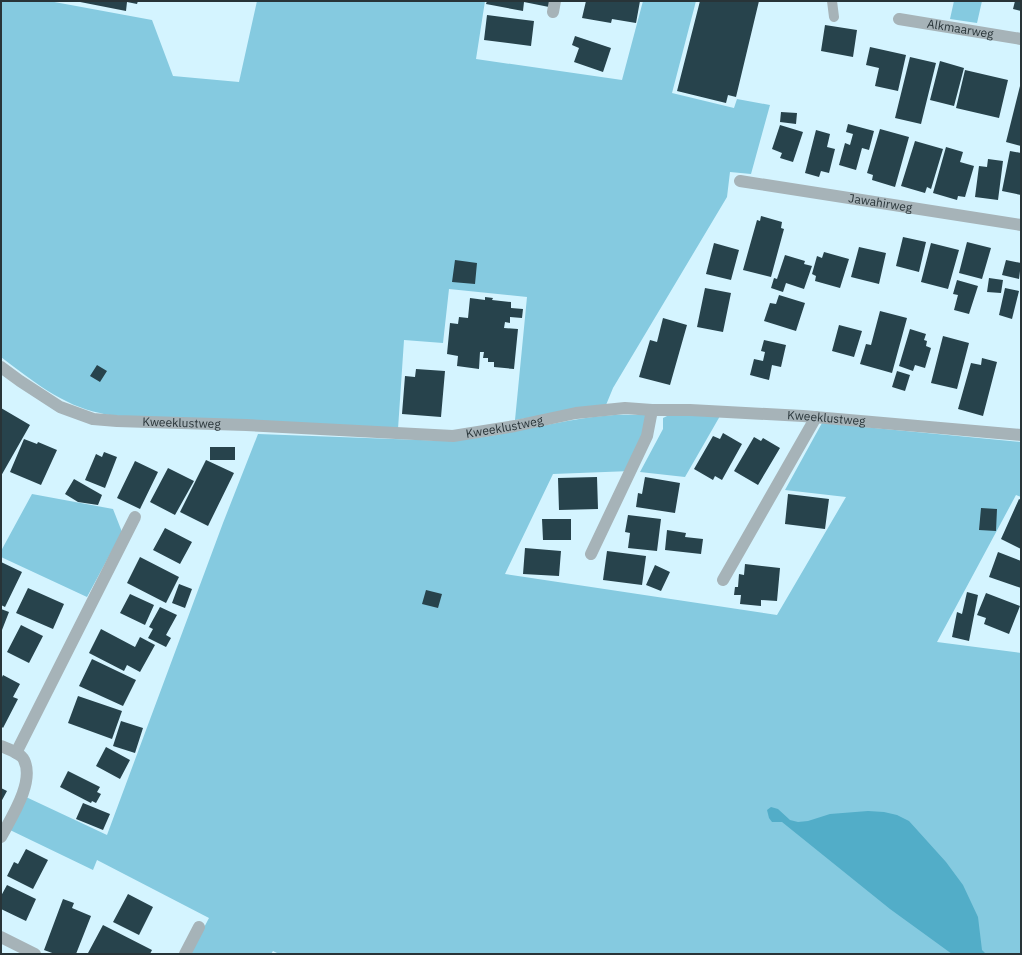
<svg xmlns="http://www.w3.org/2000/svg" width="1022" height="955" viewBox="0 0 1022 955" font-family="'IBM Plex Sans',sans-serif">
<rect width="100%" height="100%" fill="#d4f4ff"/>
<path fill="#85cae0" d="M1 1H49L152 20 173 76 239 82 257 1H485L476 59 622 80 643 1H696L672 93 734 108 737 99 770 105 751 174 730 172 727 197 613 388 606 405 515 420 527 297 449 289 443 343 404 340 398 429 131 417C121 416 110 416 100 413 63 406 30 379 1 357Z
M954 1H982L977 23 950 19Z
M649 415 631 471 553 474 505 574 777 615 846 497 785 490 822 423 1021 442V497L1016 495 937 642 1021 653V954H279L273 951 271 954H190L209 918 97 860 93 870 10 830 26 797 107 835 223 523 258 434 447 441C500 438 551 421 603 416 618 414 634 415 649 415Z
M669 415 720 416 685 477 640 472 663 429V418Z
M32 494 113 509 122 532 87 597 1 557V551Z"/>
<path fill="#52adc8" d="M771 807 778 809 790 820 798 822 808 821 830 814 868 811 884 812 897 815 909 821 946 862 963 885 978 917 982 950 986 954H952L890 909 782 822H772L769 818 767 810Z"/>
<path fill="#27434c" d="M75 1H138L137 4 127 2 126 11Z
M487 1H550L549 7 524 2 523 11 486 4Z
M586 1H640L636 23 612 19 611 23 582 18Z
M700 1H759L736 97 728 95 726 103 677 91Z
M1015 1H1021V11L1013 9Z
M487 15 534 21 531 46 484 40Z
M825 25 857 30 853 57 821 51Z
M575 36 611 48 603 72 574 62 579 48 572 45Z
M870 47 906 55 898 91 875 86 879 68 866 65Z
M910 57 936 63 921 124 895 118Z
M940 61 964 68 954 106 930 100Z
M965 70 1008 80 999 118 956 108Z
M1020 86H1021V146L1006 142Z
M781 112 797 113 796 124 780 122Z
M848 124 874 131 869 150 862 148 856 170 839 165 845 143 850 145 853 134 846 132Z
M780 125 803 132 793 162 780 158 782 153 772 149Z
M880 129 909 137 895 187 872 180 873 175 867 173Z
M816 130 830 134 827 147 835 149 829 173 821 171 819 177 805 173Z
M915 141 943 149 931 189 927 187 925 193 901 186Z
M946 147 963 152 960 162 974 166 965 197 958 196 957 200 933 193Z
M1010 151 1021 153V195L1002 191Z
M988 159 1003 161 998 200 975 197 979 166 987 167Z
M761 216 782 222 781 228 784 229 771 277 743 270 757 220 760 221Z
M903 237 926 242 919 272 896 266Z
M967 242 991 248 982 279 959 273Z
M714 243 739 250 731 280 706 274Z
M931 243 959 250 948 289 921 282Z
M859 247 886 253 879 284 851 277Z
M824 252 849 259 840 288 815 281 816 276 812 274 817 256 822 258Z
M785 255 805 261 804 264 812 266 804 289 786 283 783 292 771 288 774 278 777 279Z
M455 260 477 263 475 284 452 282Z
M1006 260 1021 263 1019 279 1002 275Z
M989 278 1003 280 1001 293 987 292Z
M957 280 978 286 969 314 954 310 958 295 953 294Z
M705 288 731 293 723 332 697 327Z
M1005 288 1019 291 1012 319 999 315Z
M779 295 805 303 796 331 764 321 770 303 776 304Z
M485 297 493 298 492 300 511 302V308L523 309 522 318 510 317V323L505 322 504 328 518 329 514 369 494 367V362H488V358H483L484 352H480L479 369 457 366 458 356 447 354 450 323 458 324 459 317 468 318 470 298 485 300Z
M880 311 907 318 892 373 860 364 866 344 871 345Z
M663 318 687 325 670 385 639 377 650 340 657 342Z
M839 325 862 331 854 357 832 351Z
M910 329 926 334 924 340 927 341 926 346 931 348 925 368 915 365 913 371 899 366Z
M943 336 969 343 957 389 931 383Z
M764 340 786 345 781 367 772 365 769 380 750 375 754 359 763 361 765 352 761 351Z
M982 358 997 362 983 416 958 409 971 363 981 365Z
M97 365 107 371 100 382 90 376Z
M416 369 445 371 441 417 402 414 405 376 415 377Z
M897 371 910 375 905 391 892 387Z
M1 408 30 425 1 476Z
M723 433 742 444 722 480 715 476 713 480 694 469 713 436 720 439Z
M754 437 761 441 763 438 780 448 758 485 734 471Z
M24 439 37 444 38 442 57 450 41 485 10 472Z
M210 447H235V460H210Z
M104 452 117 457 105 488 85 480 96 454 102 457Z
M206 460 234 473 208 526 180 512Z
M135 461 158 472 140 509 117 498Z
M168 468 194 481 175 515 150 502Z
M597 477 598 509 559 510 558 478Z
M645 477 680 483 675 513 636 507 638 493 642 494Z
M74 479 102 495 98 505 78 502 65 494Z
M788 494 829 499 825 529 785 524Z
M1019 499 1021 500V549L1001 539Z
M981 508 997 509 996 531 979 530Z
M628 515 661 519 657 551 628 548 630 533 625 532Z
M542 519H571V540H543Z
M165 528 192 542 180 564 153 550Z
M667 530 686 533 685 537 703 539 701 554 665 550Z
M525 548 561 551 559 576 523 574Z
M607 551 646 556 642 585 603 580Z
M998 552 1021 561V588L989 577Z
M140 557 179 577 166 603 127 583Z
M1 562 22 572 5 607 1 605Z
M745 564 780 568 777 601 761 600V606L740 604 741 595H734L735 587H738L739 574 744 575Z
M655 565 670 572 661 591 646 585Z
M179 584 192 589 185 608 172 603Z
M28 588 64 604 53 629 16 613Z
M426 590 442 594 438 608 422 604Z
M967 592 978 595 969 641 952 637 957 612 962 614Z
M986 593 1020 606 1009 634 984 624 986 618 977 615Z
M130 594 154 605 145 625 120 613Z
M160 607 177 615 166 635 171 638 166 647 148 638 153 629 149 627Z
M1 609 9 612 2 630 1 629Z
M21 625 43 636 29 663 7 652Z
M101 629 135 647 140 637 155 645 140 672 127 665 124 671 89 653Z
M92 659 136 680 123 706 79 686Z
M3 675 20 684 13 697 18 699 3 728 1 726V679Z
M78 696 122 711 112 739 68 723Z
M121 721 143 728 135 753 113 746Z
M106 747 130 760 120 779 96 766Z
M68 771 100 787 97 792 101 794 96 803 92 801 91 803 60 787Z
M1 788 7 791 1 802Z
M83 803 110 814 103 830 76 819Z
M26 849 48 860 33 889 7 876 14 862 18 864Z
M7 885 36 899 26 921 1 909V896Z
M128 894 153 907 139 935 113 922Z
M63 899 74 903 72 908 91 916 76 954H55L44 950Z
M103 925 152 950 150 954H91L88 953Z"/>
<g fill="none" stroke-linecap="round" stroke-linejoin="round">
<path stroke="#a6b3b8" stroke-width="10" d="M832 1 834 17"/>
<g stroke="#a6b3b8" stroke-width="12">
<path d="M553 12 555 1"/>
<path id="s1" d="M899 19 1021 39"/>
<path id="s2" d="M740 181 1021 225"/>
<path id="s3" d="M1 367 20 381 60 407 93 419 117 421 246 425 453 436 515 426 576 413 625 408 652 410H690L803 416 1021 435"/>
<path d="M591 554 647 436 652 410"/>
<path d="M723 580 816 417"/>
<path d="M1 746C8 749 21 753 24 760 35 782 11 818 1 837"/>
<path d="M16 753 135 517"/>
<path d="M1 937 35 954"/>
<path d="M185 954 199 927"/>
</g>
</g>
<g text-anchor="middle" stroke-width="4" stroke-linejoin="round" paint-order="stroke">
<g font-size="12" fill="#283438" stroke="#d4f4ff">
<text dy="4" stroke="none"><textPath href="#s1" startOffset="62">Alkmaarweg</textPath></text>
<text dy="4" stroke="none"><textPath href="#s2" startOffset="142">Jawahirweg</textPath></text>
<text dy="4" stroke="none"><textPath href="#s3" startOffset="843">Kweeklustweg</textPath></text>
<text dy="4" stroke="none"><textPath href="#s3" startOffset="195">Kweeklustweg</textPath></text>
<text dy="4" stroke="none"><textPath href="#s3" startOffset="519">Kweeklustweg</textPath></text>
</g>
</g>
<rect width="1022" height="955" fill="none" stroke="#283438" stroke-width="4"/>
</svg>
